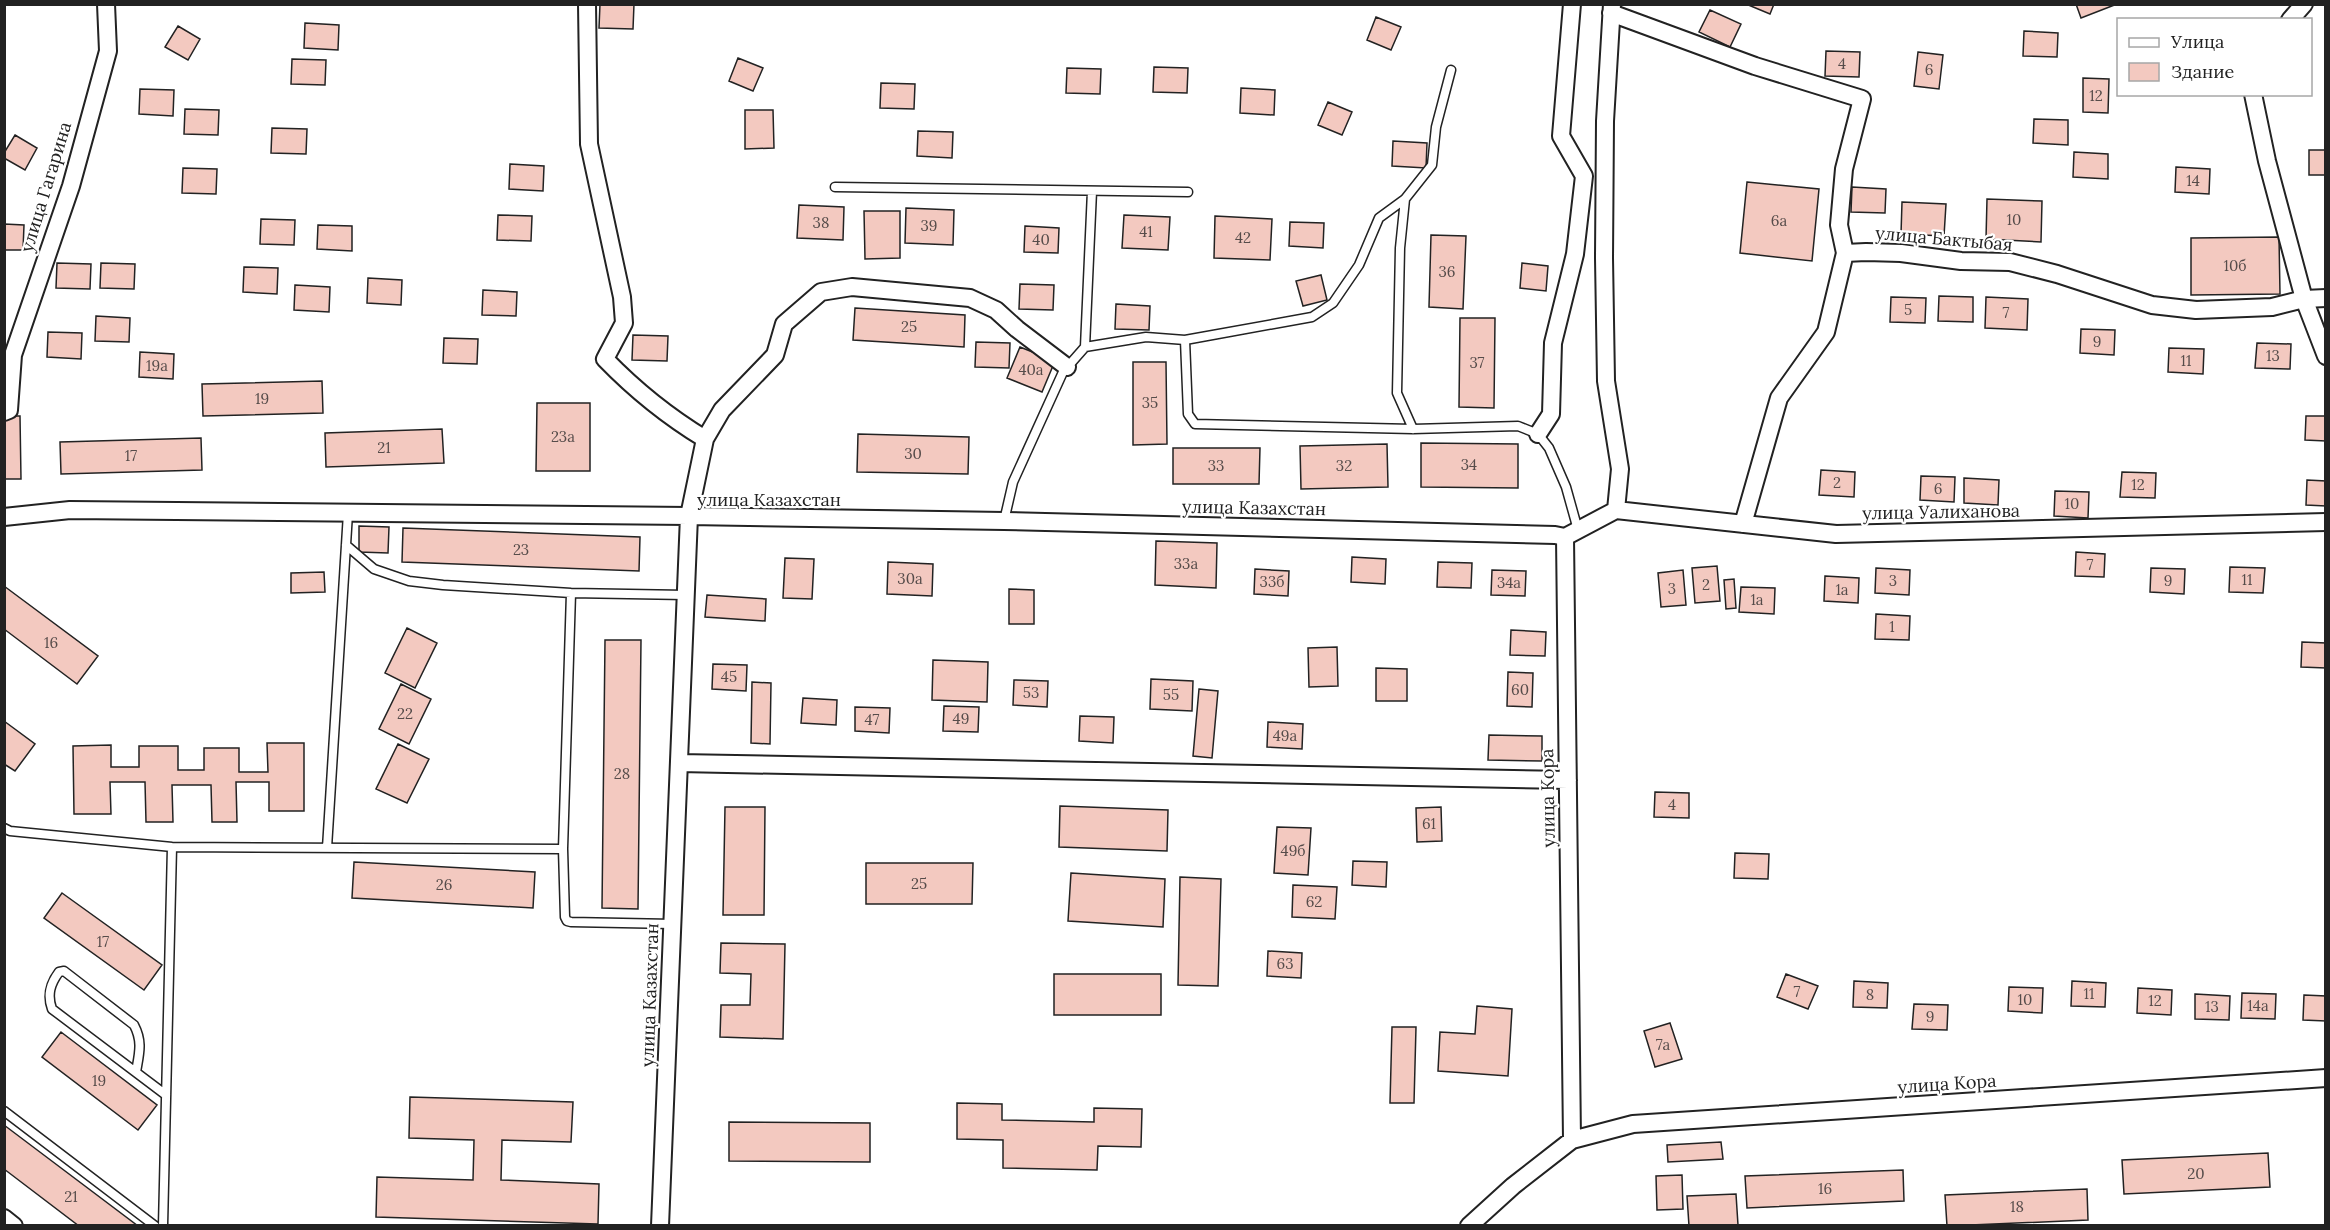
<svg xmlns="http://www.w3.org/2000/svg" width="2330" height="1230" viewBox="0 0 2330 1230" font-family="Lora,serif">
<rect width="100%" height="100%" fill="#fff"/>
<path fill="#f3c9c0" stroke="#222" stroke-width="1.5" d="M600 4H634L633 29 599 28Z
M1746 4H1774L1770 14Z
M2076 4H2117L2081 18Z
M1710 10 1741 24 1730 47 1699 32Z
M1376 17 1401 27 1391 50 1367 40Z
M305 23 339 25 338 50 304 48Z
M178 26 200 39 188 60 165 47Z
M2024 31 2058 33 2057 57 2023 56Z
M1826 51 1860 52 1859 77 1825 76Z
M1918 52 1943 55 1939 89 1914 86Z
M738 58 763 68 753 91 729 81Z
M292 59 326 60 325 85 291 84Z
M1154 67 1188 68 1187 93 1153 92Z
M1067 68 1101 69 1100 94 1066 93Z
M2083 78 2109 79 2108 113 2083 112Z
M881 83 915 84 914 109 880 108Z
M1241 88 1275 90 1274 115 1240 113Z
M140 89 174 90 173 116 139 114Z
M1328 102 1352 112 1342 135 1318 125Z
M185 109 219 110 218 135 184 134Z
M745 110H773L774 148 745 149Z
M2034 119 2068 120V145L2033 143Z
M272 128 307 129 306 154 271 153Z
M918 131 953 132 952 158 917 156Z
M15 135 37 148 25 170 4 158V153Z
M1393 141 1427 143 1426 168 1392 166Z
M2309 150H2326V175H2309Z
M2074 152 2108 154V179L2073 177Z
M510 164 544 166 543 191 509 189Z
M2176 167 2210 169 2209 194 2175 192Z
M183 168 217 169 216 194 182 193Z
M1747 182 1819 189 1812 261 1740 253Z
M1852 187 1886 189 1885 213 1851 212Z
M1987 199 2042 201 2041 242 1986 239Z
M1902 202 1946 204 1944 236 1901 234Z
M799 205 844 207 843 240 797 238Z
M906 208 954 210 953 245 905 243Z
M864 211H900V258L865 259Z
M498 215 532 216 531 241 497 240Z
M1124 215 1170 217 1168 250 1122 248Z
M1215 216 1272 219 1270 260 1214 258Z
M261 219 295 220 294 245 260 244Z
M1290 222 1324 223 1323 248 1289 246Z
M4 224 24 225 23 250H4Z
M318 225 352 226V251L317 249Z
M1025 226 1059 228 1058 253 1024 252Z
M1431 235 1466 236 1463 309 1429 307Z
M2279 237 2280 294 2191 295V238Z
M57 263 91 264 90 289 56 288Z
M101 263 135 264 134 289 100 288Z
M1522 263 1548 266 1546 291 1520 288Z
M244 267 278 268 277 294 243 292Z
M1321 275 1327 300 1303 306 1296 281Z
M368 278 402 280 401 305 367 303Z
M1020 284 1054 285 1053 310 1019 309Z
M295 285 330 287 329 312 294 310Z
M483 290 517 292 516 316 482 315Z
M1939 296 1973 297V322L1938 321Z
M1891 297 1926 298 1925 323 1890 322Z
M1986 297 2028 299 2027 330 1985 328Z
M1116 304 1150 306 1149 330 1115 329Z
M855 308 965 315 964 347 853 340Z
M96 316 130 318 129 342 95 341Z
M1460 318H1495L1494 408 1459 407Z
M2081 329 2115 330 2114 355 2080 353Z
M48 332 82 333 81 359 47 357Z
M633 335 668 336 667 361 632 360Z
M444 338 478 339 477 364 443 363Z
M976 342 1010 343 1009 368 975 367Z
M2257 343 2291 344 2290 369 2255 368Z
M1020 347 1055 361 1042 392 1007 378Z
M2169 348 2204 349 2203 374 2168 372Z
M140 352 174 354 173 379 139 377Z
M1133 362H1166L1167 444 1133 445Z
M322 381 323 413 203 416 202 384Z
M537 403H590V471H536Z
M4 416H20L21 479H4Z
M2306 416H2326V441L2305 440Z
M442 429 444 463 326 467 325 433Z
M858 434 969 437 968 474 857 472Z
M201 438 202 470 61 474 60 442Z
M1421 443 1518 444V488L1421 487Z
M1387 444 1388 487 1301 489 1300 446Z
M1173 448H1260L1259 484H1173Z
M1821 470 1855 472 1854 497 1819 495Z
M2122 472 2156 473 2155 498 2120 497Z
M1921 476 1955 477 1954 502 1920 500Z
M1964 478 1999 480 1998 505 1964 503Z
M2307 480 2326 481V506L2306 505Z
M2055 491 2089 492 2088 518 2054 516Z
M359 526 389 527 388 553 359 552Z
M403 528 640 537 639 571 402 562Z
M1156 541 1217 543 1216 588 1155 585Z
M2076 552 2105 554 2104 577 2075 576Z
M1352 557 1386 559 1385 584 1351 582Z
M785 558 814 559 812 599 783 598Z
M888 562 933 564 932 596 887 594Z
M1438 562 1472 563 1471 588 1437 587Z
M1717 566 1720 601 1695 603 1692 568Z
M2230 567 2265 568 2263 593 2229 592Z
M1876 568 1910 570 1909 595 1875 593Z
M2151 568 2185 569 2184 594 2150 592Z
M1255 569 1289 571 1288 596 1254 594Z
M1492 570 1526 571 1525 596 1491 595Z
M1683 570 1686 605 1661 607 1658 573Z
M324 572 325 592 291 593V573Z
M1825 576 1859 578 1858 603 1824 601Z
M1734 579 1736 608 1726 609 1724 580Z
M4 586 98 656 77 684 4 629Z
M1741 587 1775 588 1774 614 1739 612Z
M1009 589 1034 590V624H1009Z
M707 595 766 599 765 621 705 617Z
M1876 614 1910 616 1909 640 1875 639Z
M407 628 437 643 415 688 385 673Z
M1511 630 1546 632 1545 656 1510 655Z
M605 640H641L638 909 602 908Z
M2302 642 2326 643V668L2301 667Z
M1337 647 1338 686 1309 687 1308 648Z
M933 660 988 662 987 702 932 700Z
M713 664 747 665 746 691 712 689Z
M1376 668 1407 669V701H1376Z
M1508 672 1533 673 1532 707 1507 706Z
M1151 679 1193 681 1192 711 1150 709Z
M1014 680 1048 681 1047 707 1013 705Z
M752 682 771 683 770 744 751 743Z
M401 684 431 699 409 744 379 729Z
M1199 689 1218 691 1212 758 1193 756Z
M803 698 837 700 836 725 801 723Z
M944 706 979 707 978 732 943 731Z
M855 707 890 708 889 733 855 731Z
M1080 716 1114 717 1113 743 1079 741Z
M4 721 35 744 15 771 4 764Z
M1268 722 1303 724 1302 749 1267 747Z
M1489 735 1542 736V761L1488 760Z
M267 743H304V811H269V782H236L237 822H212L211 785H172L173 822H146L145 782H110L111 814H74L73 746 111 745V767H139V746H178V770H204V748H239V772H268Z
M398 744 429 759 407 803 376 789Z
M1655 792 1689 793V818L1654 817Z
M1060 806 1168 810 1167 851 1059 847Z
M725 807H765L764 915H723Z
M1441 807 1442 841 1417 842 1416 808Z
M1277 827 1311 828 1308 875 1274 873Z
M1735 853 1769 854 1768 879 1734 878Z
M1353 861 1387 862 1386 887 1352 885Z
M354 862 535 872 533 908 352 898Z
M866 863H973L972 904H866Z
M1071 873 1165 879 1163 927 1068 921Z
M1180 877 1221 879 1218 986 1178 985Z
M1293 885 1337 887 1335 919 1292 917Z
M62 893 162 965 144 990 44 918Z
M721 943 785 944 783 1039 720 1037 721 1005H750L751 974 720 973Z
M1268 951 1302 953 1301 978 1267 976Z
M1054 974H1161V1015H1054Z
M1786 974 1818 986 1808 1009 1777 997Z
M1854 981 1888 983 1887 1008 1853 1007Z
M2072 981 2106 983 2105 1007 2071 1006Z
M2009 987 2043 988 2042 1013 2008 1011Z
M2138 988 2172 990 2171 1015 2137 1013Z
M2242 993 2276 994 2275 1019 2241 1018Z
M2195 994 2230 996 2229 1020 2195 1019Z
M2304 995 2326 996V1021L2303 1020Z
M1914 1004 1948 1005 1947 1030 1912 1029Z
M1477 1006 1512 1009 1508 1076 1438 1071 1440 1032 1475 1034Z
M1670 1023 1682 1059 1655 1067 1644 1031Z
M1392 1027H1416L1414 1103H1390Z
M61 1032 157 1105 138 1130 42 1057Z
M410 1097 573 1102 571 1142 502 1140 501 1180 599 1184 598 1224 376 1217 377 1177 473 1180 474 1140 409 1138Z
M957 1103 1002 1104V1120L1094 1122V1108L1142 1109 1141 1147 1098 1146 1097 1170 1003 1168V1140L957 1139Z
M729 1122 870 1123V1162L729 1161Z
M4 1125 138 1226H79L4 1169Z
M1721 1142 1723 1159 1668 1162 1667 1145Z
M2268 1153 2270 1187 2124 1194 2122 1160Z
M1903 1170 1904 1201 1747 1208 1745 1176Z
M1682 1175 1683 1209 1657 1210 1656 1176Z
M2087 1189 2088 1220 1947 1226 1945 1195Z
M1736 1194 1738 1225 1689 1226 1687 1196Z"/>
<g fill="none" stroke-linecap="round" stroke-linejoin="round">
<defs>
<path id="service" d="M835 187 1188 192
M1405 199 1400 248 1397 393 1413 429
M1185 340 1188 414 1195 424 1413 429 1518 426 1538 434 1549 448 1566 487 1578 530
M1085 347 1092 191
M1004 521 1013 482 1063 372 1085 347 1146 337 1185 340 1312 317 1333 303 1359 265 1379 218 1405 199 1432 165 1436 127 1451 70
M346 545 374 569 409 581 443 585 571 593 686 595
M571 593 563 849 565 917 567 921 571 922 673 924
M4 828 10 831 172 847 563 849
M327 848 348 513
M136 1072C139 1054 143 1042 134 1025L64 971 59 972C50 984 47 995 52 1009L166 1095
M4 1111 155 1226
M163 1226 172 847"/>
<path id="minor" d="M1612 4 1605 121 1604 258 1606 381 1620 469 1616 510
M1611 13 1755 66 1862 99 1844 169 1839 225 1845 253
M2290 20 2304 4
M2253 94 2267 161 2304 299 2326 356
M4 412 9 410 13 355 71 186 108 51 106 4
M1538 434 1551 414 1553 343 1575 254 1584 176 1561 136 1572 4
M705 439 722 410 775 355 784 324 821 292 852 287 970 298 996 310 1017 329 1067 367
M4 517 70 510 689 516 705 439C667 416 636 391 605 359L624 323 622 297 589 144 587 4
M1743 524 1779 398 1826 332 1845 253 1866 252 1901 253 1961 261 2010 262 2057 274 2152 305 2196 310 2272 307 2304 299 2326 298
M1565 537 1616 510 1836 534 2326 522
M679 763 1568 780
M4 1218 14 1226
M660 1226 689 516 1004 521 1555 535 1565 537 1572 1140
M1469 1226 1513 1186 1572 1140 1633 1124 2326 1078"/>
</defs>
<use href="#service" stroke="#222" stroke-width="11"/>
<use href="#minor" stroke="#222" stroke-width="20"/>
<use href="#service" stroke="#fff" stroke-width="8"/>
<use href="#minor" stroke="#fff" stroke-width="16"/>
</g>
<g text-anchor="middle" stroke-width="4.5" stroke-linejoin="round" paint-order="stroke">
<g font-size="15" fill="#564c4a">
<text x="1842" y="69">4</text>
<text x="1929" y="75">6</text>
<text x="2096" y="101">12</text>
<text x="2193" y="186">14</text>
<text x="2014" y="225">10</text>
<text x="1779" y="226">6а</text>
<text x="821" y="228">38</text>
<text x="929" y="231">39</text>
<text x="1146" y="237">41</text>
<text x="1243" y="243">42</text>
<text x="1041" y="245">40</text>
<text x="2235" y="271">10б</text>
<text x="1447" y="277">36</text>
<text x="1908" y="315">5</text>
<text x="2006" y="318">7</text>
<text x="909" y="332">25</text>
<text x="2097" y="347">9</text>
<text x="2273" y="361">13</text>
<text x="2186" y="366">11</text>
<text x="1477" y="368">37</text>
<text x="157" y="371">19а</text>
<text x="1031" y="375">40а</text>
<text x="262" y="404">19</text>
<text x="1150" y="408">35</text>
<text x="563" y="442">23а</text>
<text x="384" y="453">21</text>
<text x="913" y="459">30</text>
<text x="131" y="461">17</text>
<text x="1469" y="470">34</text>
<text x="1216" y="471">33</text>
<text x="1344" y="471">32</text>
<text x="1837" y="488">2</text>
<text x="2138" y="490">12</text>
<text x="1938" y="494">6</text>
<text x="2072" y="509">10</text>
<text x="521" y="555">23</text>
<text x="1186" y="569">33а</text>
<text x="2090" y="570">7</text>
<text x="910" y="584">30а</text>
<text x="2247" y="585">11</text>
<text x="1893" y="586">3</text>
<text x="2168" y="586">9</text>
<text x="1272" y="587">33б</text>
<text x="1509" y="588">34а</text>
<text x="1706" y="590">2</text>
<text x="1672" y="594">3</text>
<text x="1842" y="595">1а</text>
<text x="1757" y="605">1а</text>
<text x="1892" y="632">1</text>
<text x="51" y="648">16</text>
<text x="729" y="682">45</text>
<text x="1520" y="695">60</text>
<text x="1031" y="698">53</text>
<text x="1171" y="700">55</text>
<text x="405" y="719">22</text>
<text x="961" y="724">49</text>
<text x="872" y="725">47</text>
<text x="1285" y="741">49а</text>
<text x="622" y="779">28</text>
<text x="1672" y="810">4</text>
<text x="1429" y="829">61</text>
<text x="1293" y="856">49б</text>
<text x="919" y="889">25</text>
<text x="444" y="890">26</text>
<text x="1314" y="907">62</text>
<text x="103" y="947">17</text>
<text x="1285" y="969">63</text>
<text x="1797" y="997">7</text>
<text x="2089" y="999">11</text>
<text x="1870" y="1000">8</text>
<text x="2025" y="1005">10</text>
<text x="2155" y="1006">12</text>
<text x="2258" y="1011">14а</text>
<text x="2212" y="1012">13</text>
<text x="1930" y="1022">9</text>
<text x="1663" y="1050">7а</text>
<text x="99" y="1086">19</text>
<text x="2196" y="1179">20</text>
<text x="1825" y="1194">16</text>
<text x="71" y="1202">21</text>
<text x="2017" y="1212">18</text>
</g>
<g font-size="18" fill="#222" stroke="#fff">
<text transform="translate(46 187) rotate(-73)" y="6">улица Гагарина</text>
<text transform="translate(1944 239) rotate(5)" y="6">улица Бактыбая</text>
<text x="769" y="506">улица Казахстан</text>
<text transform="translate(1254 508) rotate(1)" y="6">улица Казахстан</text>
<text transform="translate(1941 512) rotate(-1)" y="6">улица Уалиханова</text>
<text transform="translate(1548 798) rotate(-91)" y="6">улица Кора</text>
<text transform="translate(650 995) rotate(-88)" y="6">улица Казахстан</text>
<text transform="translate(1947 1084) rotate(-4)" y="6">улица Кора</text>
</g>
</g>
<rect width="2330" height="1230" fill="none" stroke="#222222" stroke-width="12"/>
<rect x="2117" y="18" width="195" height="78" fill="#ffffff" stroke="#a7a7a7" stroke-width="1.5"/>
<rect x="2129" y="38" width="30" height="9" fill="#ffffff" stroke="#a7a7a7" stroke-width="1.5"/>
<text x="2171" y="48" font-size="18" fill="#222222">Улица</text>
<rect x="2129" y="63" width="30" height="18" fill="#f3c9c0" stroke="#a7a7a7" stroke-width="1.5"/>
<text x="2171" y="78" font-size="18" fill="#222222">Здание</text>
</svg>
